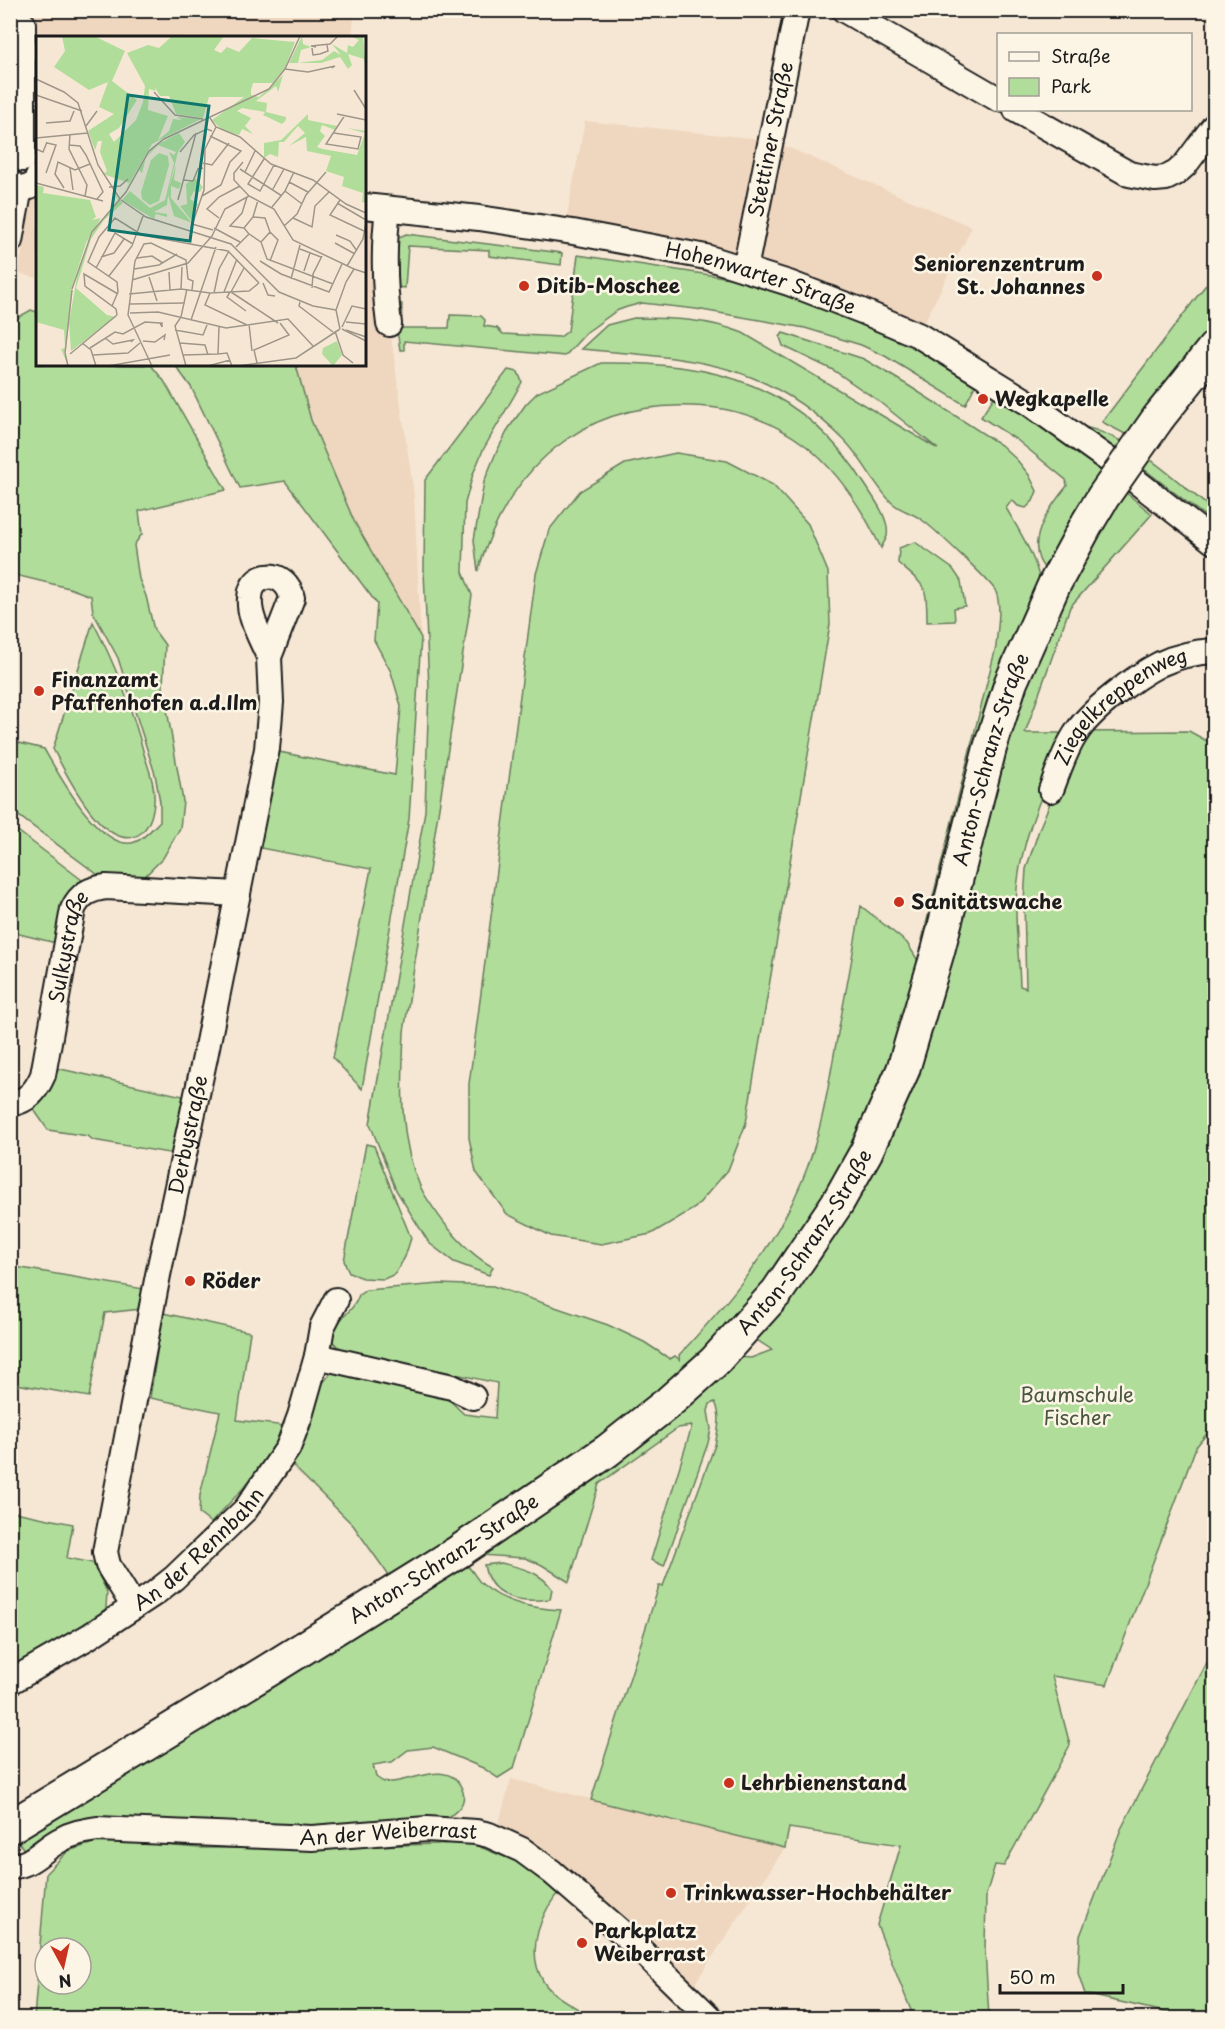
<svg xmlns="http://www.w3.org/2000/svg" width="1225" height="2029" viewBox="0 0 1225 2029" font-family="'Playpen Sans',sans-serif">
<rect width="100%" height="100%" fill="#f6e7d4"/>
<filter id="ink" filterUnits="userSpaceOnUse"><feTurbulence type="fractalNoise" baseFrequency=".0167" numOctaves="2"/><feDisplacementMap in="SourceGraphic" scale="12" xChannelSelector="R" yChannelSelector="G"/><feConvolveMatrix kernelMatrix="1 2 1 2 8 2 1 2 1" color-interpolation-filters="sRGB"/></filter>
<g filter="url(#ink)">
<path fill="#efd6bf" d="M276 10 354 18 352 37 38 38 37 68 32 67 30 11Z
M585 121 771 140 972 227 918 335 862 311 564 231Z
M37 176V278L18 273Z
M365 206 388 209 389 324 414 495 421 638 354 521 311 420 296 365 364 364Z
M511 1779 594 1800 785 1848 693 1986 498 1826Z"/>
<path fill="#b1dd9b" stroke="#667c5c" stroke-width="1.5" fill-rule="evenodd" d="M406 234 562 253 561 265 489 256V250L408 246 405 288 396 287 395 239Z
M578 255 730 278 826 309 912 344 977 382 965 405 885 356 861 345 805 328 696 309 642 303 627 307 616 311 587 332 565 356 404 341V350H400L394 309 398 304H402L401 328H449L450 315 481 316 485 320 484 326 497 328 503 334 560 337 568 331Z
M1214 274V324L1131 437 1102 422Z
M31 310 37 312 38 364 151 365 164 381 226 490 139 511 142 534 134 545 139 579 146 596 154 630 165 645 163 687 183 801 180 828 163 858 139 882 105 880 11 810V741L44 749C58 773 101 854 135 842 144 839 153 828 160 821V802L155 774 118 658 93 612 91 596 69 588 11 574V356L17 318Z
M634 318C672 318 708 319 743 333L938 449 877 400 833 370 783 346 780 337 783 333 864 359 909 386 1001 445 1017 460 1029 475 1037 491 1033 501 1026 508 1018 506 1012 500 1006 508C1020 532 1038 560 1041 588L929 941 922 940 996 647C997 630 1002 609 996 592 994 584 932 527 922 520 912 512 900 511 891 502 873 483 862 458 844 440 762 358 689 359 581 349L607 325Z
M601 363C715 362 802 383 866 486 874 499 890 519 887 536 886 540 882 545 881 548 863 510 840 473 806 446 773 421 734 407 692 406 581 401 509 468 478 571L474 540 484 482 495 455 509 428 526 404 537 393Z
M175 365H296L311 420 354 521 421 638 409 819 362 1089 333 1058 371 869 255 847 274 751 395 775 401 706 391 672 374 640 377 604 285 481 240 488 191 387Z
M508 370 518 372 522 382 483 450 473 474 465 503 463 572 472 595 404 1032C402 1084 398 1137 420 1186 426 1199 436 1212 445 1224 458 1240 474 1257 493 1267L489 1275 454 1262 429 1243 396 1190 370 1124 425 811 429 688 424 571 425 480Z
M996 394 1092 459 1105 477 1048 572C1021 547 1048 509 1067 486L1066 480 1017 440 981 417Z
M1081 426C1133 437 1174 479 1214 511V523L1140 466Z
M676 453 727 461 773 485 808 524 828 572 830 624 746 1123 728 1170 695 1208 651 1234 601 1244 551 1236 507 1214 476 1172 469 1138V1084L536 574 549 530 580 491 625 464Z
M1124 491 1152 514 1070 607 1025 733H1059L1064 739C1047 785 1024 831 1018 880 1013 914 1019 951 1020 986L1026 988 1024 902 1026 869 1040 827 1072 750 1082 732 1189 731 1214 745V1425L1196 1447 1107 1685 1052 1676 1070 1745 1004 1866 995 1865 986 1895 985 1950 989 2018H914L877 1925 901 1845 789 1828 785 1848 591 1800 659 1586H663L715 1445C718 1430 722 1416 715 1402L710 1404 708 1411 711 1429 708 1443 664 1566 651 1560 692 1426 678 1428 599 1484 569 1582 542 1565 525 1558 480 1555 738 1357 751 1358 772 1350 754 1338 839 1215 1037 642Z
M915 542 953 569 961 581 965 606 954 608 955 621 927 622C927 583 926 588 898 563L899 548Z
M93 622C115 664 132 708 144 754 148 767 154 781 154 795 155 807 151 825 141 833 106 859 65 771 53 749Z
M10 825 82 880 70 892 56 943 11 932V911L18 879 11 874Z
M861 906 907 943 917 959V987L892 1067 849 1163 752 1308 655 1401 392 1580 353 1525 286 1459 309 1432 322 1384 331 1373 342 1372 443 1394 464 1414 495 1418 497 1383 341 1349 333 1342 330 1335C336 1319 354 1312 359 1295L366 1290 440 1284 493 1286 608 1325 644 1342 670 1359 675 1356 680 1360 679 1355C727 1304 775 1247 802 1181 820 1138 827 1095 835 1049 844 1002 853 954 861 906Z
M56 1068 183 1096 174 1154 93 1140 88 1136 48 1130 30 1104Z
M366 1144 374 1146 411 1238 405 1257 395 1274 384 1279 362 1278 349 1272 344 1261Z
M10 1266 144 1289 141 1309 105 1313 89 1397 11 1383Z
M163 1313 250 1332 237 1420 286 1426C270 1464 238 1493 211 1523L199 1514 200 1495 220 1412 150 1398Z
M10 1511 73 1524 67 1558 93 1563 107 1592 106 1608 91 1622 10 1669Z
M463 1563C473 1568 474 1577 482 1584 505 1604 532 1608 561 1610L514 1768 498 1778 483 1768 433 1747 408 1750 392 1762 373 1765 376 1777C379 1779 381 1781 384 1782 406 1786 452 1754 463 1792 467 1807 451 1815 441 1823L297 1832 164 1825 27 1855 17 1839Z
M501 1563C521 1568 540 1571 552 1589L550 1599C520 1603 490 1599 484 1565Z
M1214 1649V2018H1191L1085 1994 1078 1973 1080 1936 1121 1829Z
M103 1840 199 1848H307L470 1843 515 1861 563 1887C541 1911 525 1950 543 1981 553 1998 577 2006 591 2018H34L46 1873 68 1851ZM45 1948H81V1984H45Z"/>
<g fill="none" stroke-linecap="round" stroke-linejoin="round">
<defs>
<g id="minor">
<path d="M844 10 998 99"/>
<path d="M1016 110 1129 174 1155 179 1166 178 1176 173 1185 165 1214 126"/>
<path d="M23 159V24"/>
<path d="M10 182C20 192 33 190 38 177"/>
<path id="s1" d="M364 206 479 218 573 232 706 257 789 283 862 311 918 335 1032 405 1113 463"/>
<path d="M388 209C383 248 384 285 389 324"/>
<path d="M10 241 20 188"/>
<path id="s2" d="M745 269 797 10"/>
<path d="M1132 478 1214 542"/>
<path id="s3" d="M1051 790C1058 772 1064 752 1075 735 1089 711 1136 676 1160 664 1177 656 1196 652 1214 651"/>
<path id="s4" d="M10 1104C28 1101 36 1091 43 1075L73 909C80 894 90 889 106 887L238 894"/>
<path d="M317 1356 452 1387 473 1397"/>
<path id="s5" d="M134 1607 108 1565 105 1552 158 1275 205 1057 267 749 271 702 269 657 292 598C287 569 251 570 250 598 248 617 262 640 269 657"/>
<path id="s6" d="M10 1682 88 1637 155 1593 174 1578 246 1509 288 1448 300 1416 317 1356 322 1327 336 1300"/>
<path id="s7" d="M10 1866C30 1867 44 1848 60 1840 72 1833 84 1831 97 1829L312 1838 427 1829 476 1832 489 1835 522 1850 552 1872 627 1937 710 2018"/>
</g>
<g id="major">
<path d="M1159 417 1214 348"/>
<path id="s8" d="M10 1827 267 1671 458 1552 607 1451 669 1402 714 1362 777 1292 838 1202 866 1152 903 1070 938 951 990 748 1011 682 1054 585 1088 522"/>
</g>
</defs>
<use href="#minor" stroke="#1c1c1c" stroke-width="28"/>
<use href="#major" stroke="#1c1c1c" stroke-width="36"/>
<use href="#minor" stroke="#fcf5e5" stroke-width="24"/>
<use href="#major" stroke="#fcf5e5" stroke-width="32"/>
<defs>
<path id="major-bridge" d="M1088 522 1103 497 1159 417"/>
</defs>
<use href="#major-bridge" stroke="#1c1c1c" stroke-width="36" stroke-linecap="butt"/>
<use href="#major-bridge" stroke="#fcf5e5" stroke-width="32"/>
</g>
</g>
<g fill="#c8321e" stroke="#fcf5e5" stroke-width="2">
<circle cx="1097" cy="276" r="6"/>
<circle cx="524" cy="286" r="6"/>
<circle cx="983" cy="399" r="6"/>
<circle cx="39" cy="691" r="6"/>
<circle cx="899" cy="902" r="6"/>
<circle cx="190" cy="1281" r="6"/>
<circle cx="729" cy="1783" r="6"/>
<circle cx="671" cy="1893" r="6"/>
<circle cx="582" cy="1943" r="6"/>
</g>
<g text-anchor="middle" stroke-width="5" stroke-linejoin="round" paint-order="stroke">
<g font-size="20" fill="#1c1c1c" stroke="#fcf5e5">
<text dy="7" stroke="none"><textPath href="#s2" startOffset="132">Stettiner Straße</textPath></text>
<text dy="7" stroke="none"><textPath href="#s1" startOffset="404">Hohenwarter Straße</textPath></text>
<text dy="7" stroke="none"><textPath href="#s3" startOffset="114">Ziegelkreppenweg</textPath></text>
<text dy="7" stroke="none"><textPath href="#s8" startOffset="1518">Anton-Schranz-Straße</textPath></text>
<text dy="7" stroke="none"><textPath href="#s4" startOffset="177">Sulkystraße</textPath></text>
<text dy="7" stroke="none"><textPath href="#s5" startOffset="488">Derbystraße</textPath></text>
<text dy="7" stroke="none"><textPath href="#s8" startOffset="996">Anton-Schranz-Straße</textPath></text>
<text dy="7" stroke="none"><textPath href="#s6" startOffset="232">An der Rennbahn</textPath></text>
<text dy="7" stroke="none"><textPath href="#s8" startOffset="510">Anton-Schranz-Straße</textPath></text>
<text dy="7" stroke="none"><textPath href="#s7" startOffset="388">An der Weiberrast</textPath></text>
</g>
<g font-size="20" font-weight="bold" fill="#1c1c1c" stroke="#fcf5e5" text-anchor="start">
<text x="1085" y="271" text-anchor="end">Seniorenzentrum<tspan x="1085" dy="23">St. Johannes</tspan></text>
<text x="536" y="293">Ditib-Moschee</text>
<text x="995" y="406">Wegkapelle</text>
<text x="51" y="687">Finanzamt<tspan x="51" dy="23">Pfaffenhofen a.d.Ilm</tspan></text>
<text x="911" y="909">Sanitätswache</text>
<text x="202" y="1288">Röder</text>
<text x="741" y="1790">Lehrbienenstand</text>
<text x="683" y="1900">Trinkwasser-Hochbehälter</text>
<text x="594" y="1938">Parkplatz<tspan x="594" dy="23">Weiberrast</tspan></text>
</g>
<g font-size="20" fill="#495642" stroke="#fcf5e5">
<text x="1077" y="1402">Baumschule<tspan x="1077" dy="23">Fischer</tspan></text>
</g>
</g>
<g transform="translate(36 36)">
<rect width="330" height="330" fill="#f6e7d4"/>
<path d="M26 0 60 1 89 15 76 45 101 64 83 92 73 98 78 106 100 84 107 66 109 50 91 17 112 9 123 12 136 0H188L178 14 185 17 191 11 203 16 216 2 259 6 249 32 237 47H217L215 54V59L223 61 247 39 242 56 240 50 220 65 231 67 230 76 250 81V84L246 88 227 79 229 76 206 72 201 75 215 82 209 90 217 98 206 93 203 99 186 94 176 84 208 61H173L167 82 140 78 133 60H124L118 50 120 55 113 53 112 74 132 80 122 104 133 95 137 83 146 84 141 81 165 83 116 108 89 155 93 147 67 138 71 135 64 116 66 105H62L59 114 52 95 78 78 63 71 72 46 53 54 18 31 29 15ZM266 0 267 8 275 11 265 14 262 27 286 24 298 15 305 19 296 8 311 17 312 9 317 11 323 4 314 0H327L330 32 328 23 312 18 316 29 312 33 304 21 285 27H253ZM272 78V84L301 90 299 94 286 89 284 95 289 100 281 111 287 113 321 119 329 97 311 92 330 95V167L326 166 327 157 306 150 308 141 290 135 295 120 271 115 270 101 253 110 269 97 262 90 248 106H243L242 121 234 118 228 122V107L245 104ZM143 97 149 106 142 116 133 152 140 129 138 144 145 147 143 153 135 150V162L156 187 138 180 132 159 131 169 118 176 131 178V181L120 178 118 183 86 164 94 155 114 172 129 164 138 127 133 116 138 119 140 116 122 109 110 122 106 137 103 134 117 111ZM123 117 132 120 133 129 123 165 114 169 106 163 105 156 115 124ZM159 142 167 151 164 156 158 155 154 163 162 168 155 184 144 170 151 168 150 148ZM0 149 8 151 7 157 54 164 60 181 56 184 65 182 50 207 37 248 30 313 28 317 31 322 32 330 25 313 29 312 28 294 0 286ZM77 158 87 167 68 184 55 203 40 252 71 279 80 281 35 315 33 286 43 230 58 194 83 165ZM301 305 306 319 297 330 286 318 287 312Z" fill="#b1dd9b"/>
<path fill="none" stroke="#9f968a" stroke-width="1.5" d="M280 11 275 10 294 8 302 0M276 12 277 19 284 18 292 15 291 9M249 33 272 36 299 30 296 32M0 43 28 56 42 67 62 129 84 163M318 54 330 73M118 56 139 79 167 83M0 59 46 75M301 78 330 84M174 82 180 91 204 101 235 128 277 144 310 168 330 177M10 87 34 85 38 75M50 90 61 75M298 97 325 101 322 113 290 108 309 79M34 98 33 113 51 149 49 160M0 102 52 97M33 109 44 110 50 119 67 156 61 163M0 113 7 116 11 106M144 116 158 99 171 93 176 95M228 123 212 148 224 155 238 129M207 126 198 137V144L213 160 238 173 257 204 318 233M167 127 176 129 193 107M34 132 37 154M204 133 246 160M209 136 219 115M10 137 20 109 11 107M147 144 157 145 162 133 167 132M253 146 272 156M0 147 67 165M73 151 84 150 92 143M28 152 19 138 22 126 39 134 54 128M237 153 248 133M249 155 266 168M143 159 142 164 160 97M166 160 185 149 194 126 205 115 174 100M85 164 110 181 195 208 243 256 277 270 300 274M304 164 294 179 328 195M301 167 330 184M236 171 249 155 258 136M183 182 171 173 183 161 204 150M257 182 276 191 279 170 293 156M156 188 177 194M248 190 261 178 270 159 290 136M155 192 168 154 169 113 180 91M178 192 204 206M208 192 194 190 206 177 211 161M213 198 208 192 217 181 222 164M300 199 314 205 321 215M176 200 189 173 213 160M225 206 231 223 297 248M299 207 319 218M200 211 213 198 225 206 234 196 229 182 217 181M264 213 285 221M65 221 78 217 88 203M101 222 116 220 127 227M224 225 245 238 293 256 306 228M234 225 242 204 234 196M311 230 327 203 330 187M60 232 79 197 97 208M98 233 123 229 141 218M268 235 274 217M133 236 134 254M73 240 96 210 107 180M113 241 121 265M255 243 264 209M96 244 152 227 176 200M227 247 232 259 239 260M276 252 277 238 286 220M36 253 56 196 90 156 113 115 128 103 233 53 249 33 264 0M145 253 146 231M188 256 201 223M194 256 191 261 210 275M195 256 242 287M195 256 208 232M174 257 169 269 211 289M178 257 183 233 193 215M93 258 145 253 174 257 213 255 223 247M264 266 263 270 297 296M94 268 149 267M76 270 82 256 81 246 52 226 63 201 79 182 106 199 192 215 223 247M94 277 122 276 190 292 252 283 277 310M81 279 80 273 49 250 48 238 82 258M155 284 180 211M310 286 330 288M213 288 216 315M183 291 182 318 191 317 196 330M306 291 316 270 330 273M304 293 300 274 310 246 318 233 330 237M306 293 330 305M139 294 167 299 171 289M310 294 330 301M299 295 307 319 317 327M69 302 77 308 97 304 95 306M107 305 119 306 129 299 128 304M46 307 55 314 60 330M144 307 169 309 172 319M54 312 79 296 87 298 109 286 124 287 126 291V287H124M34 318 81 279M57 319 92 317 104 307M147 319 182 318M221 327 218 314 253 299 244 287M32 330 29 317 36 254M72 330 134 319M116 330 92 279 99 225 108 208 115 207 150 224 152 243 157 245 156 254M150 330 139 290 145 281 151 253M172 330 194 324M202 330 260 322 304 293"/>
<path fill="#0f766e" fill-opacity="0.15" stroke="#0f766e" stroke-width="3" d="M92 59 173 70 154 205 73 194Z"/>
<rect width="330" height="330" fill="none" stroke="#1c1c1c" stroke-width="3"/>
</g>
<rect width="1225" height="2029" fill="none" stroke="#fcf5e5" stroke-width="36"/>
<rect x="18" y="18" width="1189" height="1993" fill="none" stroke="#1c1c1c" stroke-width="2" filter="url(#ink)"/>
<rect x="997" y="33" width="195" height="78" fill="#fcf5e5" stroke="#a29e95" stroke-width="1.5"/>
<rect x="1009" y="52" width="30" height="9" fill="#fcf5e5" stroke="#a29e95" stroke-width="1.5"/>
<text x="1051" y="63" font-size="18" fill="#1c1c1c">Straße</text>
<rect x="1009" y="78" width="30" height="18" fill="#b1dd9b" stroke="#a29e95" stroke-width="1.5"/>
<text x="1051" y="93" font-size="18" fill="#1c1c1c">Park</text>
<g transform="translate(63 1966) rotate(172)"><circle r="28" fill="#fcf5e5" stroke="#a29e95" stroke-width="1.5"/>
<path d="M0-4.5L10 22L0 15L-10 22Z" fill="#c8321e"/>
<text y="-9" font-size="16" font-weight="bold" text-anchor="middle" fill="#1c1c1c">N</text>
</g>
<path d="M1000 1984v9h123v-9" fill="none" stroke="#1c1c1c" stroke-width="3"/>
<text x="1009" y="1984" font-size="18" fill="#1c1c1c" stroke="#fcf5e5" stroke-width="4.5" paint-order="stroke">50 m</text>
</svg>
